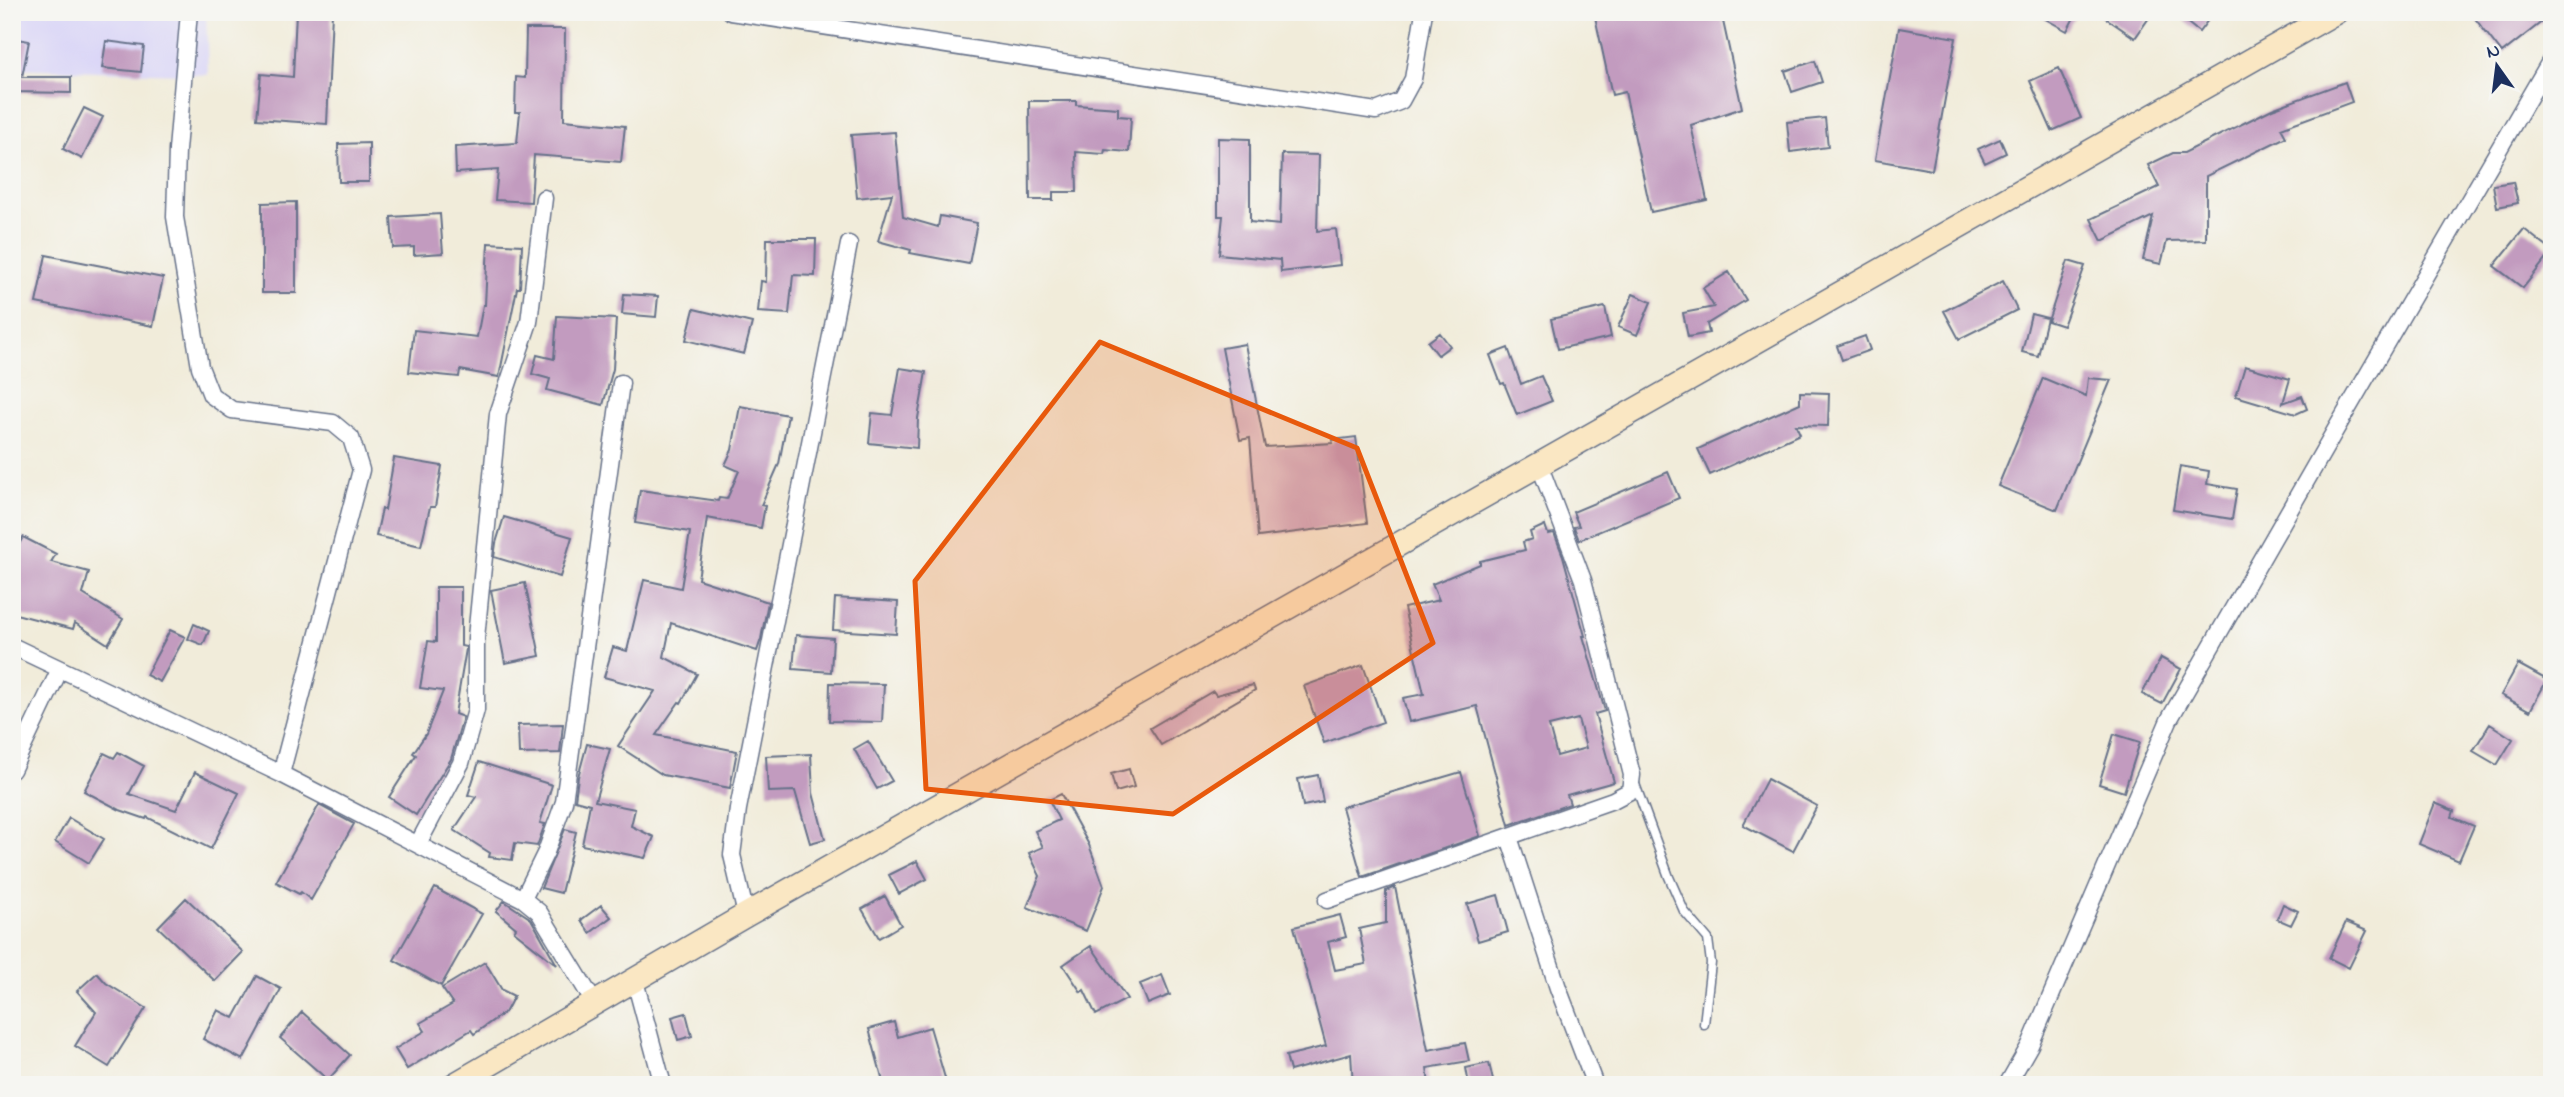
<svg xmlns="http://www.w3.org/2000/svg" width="2564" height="1097" viewBox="0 0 2564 1097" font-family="'Indie Flower',sans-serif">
<rect width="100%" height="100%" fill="#f6f6f2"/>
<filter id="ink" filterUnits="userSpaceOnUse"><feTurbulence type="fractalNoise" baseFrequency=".0143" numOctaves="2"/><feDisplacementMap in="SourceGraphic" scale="14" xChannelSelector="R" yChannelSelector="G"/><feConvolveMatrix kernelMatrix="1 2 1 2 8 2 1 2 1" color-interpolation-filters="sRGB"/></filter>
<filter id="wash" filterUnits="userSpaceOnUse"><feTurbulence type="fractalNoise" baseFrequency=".00686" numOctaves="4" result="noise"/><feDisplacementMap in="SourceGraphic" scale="28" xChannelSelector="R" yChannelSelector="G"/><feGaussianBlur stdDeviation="1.57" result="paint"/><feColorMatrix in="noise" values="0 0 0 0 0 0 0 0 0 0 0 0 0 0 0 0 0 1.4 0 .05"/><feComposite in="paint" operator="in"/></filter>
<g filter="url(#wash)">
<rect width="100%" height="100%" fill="#f1ecda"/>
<path fill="#dad6f7" d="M12 12H206L208 75 12 68Z"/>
<g id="blocks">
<path fill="#c29bbf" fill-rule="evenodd" d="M296 12H332L327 124 257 119 261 74 293 77Z
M1594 12H1721L1742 108 1691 125 1707 200 1651 212 1625 92 1612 95Z
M2033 12H2077L2067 31Z
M2097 12H2153L2135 38Z
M2174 12H2214L2199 32Z
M2470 12H2552V14L2502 53Z
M1899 28 1956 38 1932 170 1875 160Z
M526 29H565L564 120 625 126 621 162 534 155 531 202 495 200 498 170 456 173 455 147 517 143 520 112H515L516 77 525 78Z
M12 38 29 41 22 77H71V93L12 92Z
M106 41 144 46 141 72 102 68Z
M1815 61 1822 82 1792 92 1785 71Z
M2059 68 2081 118 2052 131 2030 81Z
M2345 82 2352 102 2281 128 2286 137 2206 176V240L2167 241 2161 264 2143 260 2153 216 2102 241 2091 219 2159 187 2148 165 2173 153H2184L2272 109Z
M1029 101H1076V105L1118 108V116L1131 117 1129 152 1105 150 1104 154 1076 152 1077 192H1053V200H1030Z
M84 108 103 117 82 159 63 149Z
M1825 118 1828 147 1790 152 1787 122Z
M895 132 903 217 938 227 940 216 977 223 969 264 910 253 911 250 878 241 892 194 857 198 851 135Z
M1218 138 1250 139V222L1280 225 1282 154 1319 155 1317 231 1336 229 1340 265 1281 272 1280 260 1219 254 1223 216H1218Z
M2000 139 2006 153 1985 163 1978 149Z
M369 143V182H339L338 144Z
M2513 182 2518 203 2497 207 2493 185Z
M296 202V293H262V203Z
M440 214 443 253 414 255V247L393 248 391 217Z
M2524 229 2552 251 2523 288 2494 266Z
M767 239H816L815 276 793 275 789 314 758 312 761 281 766 282Z
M488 243 522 245 520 288H517L499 377 460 370 459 377 409 372 414 330 477 337 483 305H485Z
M46 255 163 278 153 326 36 303Z
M2068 261 2085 266 2063 326 2048 321Z
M1729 272 1746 300 1707 324 1709 333 1688 337 1683 313 1714 307 1703 288Z
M2003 281 2017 310 1959 339 1944 311Z
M624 294 658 296 656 317 622 314Z
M1633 294 1651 302 1637 335 1618 327Z
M1605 307 1611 337 1558 349 1551 319Z
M694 309 752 323 744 354 686 340Z
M2031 314 2047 318 2038 356 2022 352Z
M557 316 616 319 613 369 603 405 547 390 550 379 532 374 537 355 554 359Z
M1440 333 1450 346 1438 355 1428 342Z
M1865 336 1870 350 1842 360 1837 346Z
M1245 344 1265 447 1333 443 1332 440 1356 437 1367 523 1258 537 1250 438 1240 440 1222 348Z
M1508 348 1521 384 1541 376 1552 401 1517 415 1504 383 1501 384 1490 355Z
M2245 366 2290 379 2283 403 2302 396 2307 409 2296 414 2236 396Z
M900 368 926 372 918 418 917 448 869 443 872 413 892 415Z
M2043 378 2086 396 2088 378 2111 380 2057 510 1998 486Z
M1800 392 1829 393 1828 426 1796 425 1800 434 1710 475 1698 449 1800 403Z
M740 406 788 415 779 464 761 505 765 506 761 528 707 518 698 579 768 602 761 639 757 651 671 623 664 657 697 674 681 703 679 702 656 735 737 751 730 788 663 775 618 746 655 691 604 677 613 647 627 651 644 580 681 588 690 532 635 523 640 490 718 501 719 498 727 499 739 471 725 465 732 450Z
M394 458 442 466 435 507H430L421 546 376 536 382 509 385 510Z
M2180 466 2209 471 2207 484 2237 489 2232 519 2173 510Z
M1668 472 1679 498 1579 540 1574 527 1579 526 1573 512Z
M504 517 572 537 560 577 494 557 496 543Z
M1545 525 1548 534 1554 533 1563 556 1585 636H1583L1605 711 1595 714 1614 782 1567 795 1570 804 1509 825 1477 706 1409 722 1403 698 1424 694 1404 608 1439 600 1432 584 1480 564V561L1525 550 1523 542 1532 539 1530 532ZM1578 719 1586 748 1557 756 1549 726Z
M23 537 56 554 51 562 89 572 83 594 123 619 108 644 75 623 73 629 12 613V557Z
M525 583 540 656 505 663 491 590Z
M436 587H461V646L466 647V649L455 714 463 717 451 759 416 815 389 797 416 755 413 753 426 734 443 691 420 688 428 641 436 642Z
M835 598 898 602 896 634 833 630Z
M194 624 209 631 203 645 188 639Z
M170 630 185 637 160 682 146 675Z
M796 635 833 638 831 672 793 669Z
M2161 658 2181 669 2162 704 2142 694Z
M2518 664 2547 680 2530 711 2501 695Z
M1363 665 1383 722 1324 743 1304 686Z
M830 683 884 684 882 722 829 721Z
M1253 685 1255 690 1161 745 1150 728 1213 691 1216 695Z
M563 724 560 753 519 754 518 725Z
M2490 724 2513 739 2497 765 2473 751Z
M2114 734 2140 742 2124 792 2099 784Z
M868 741 892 781 877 789 854 749Z
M587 744 610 749 595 801 635 809 631 826 654 837 645 858 582 845 590 804 575 800 578 777Z
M118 752 144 766 129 794 176 810 195 772 239 793 211 849 147 817 146 819 120 810 84 791 104 753 114 758Z
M811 754 813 793 825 839 810 843 795 791 768 792 766 756Z
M479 762 552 785 540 823 545 824 537 846 515 843 512 860 489 857 490 853 454 830 476 797 468 795Z
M1129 769 1134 787 1116 792 1111 774Z
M1461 772 1480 836 1362 877 1342 807Z
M1318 775 1323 802 1303 806 1298 779Z
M1767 779 1817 806 1793 851 1743 825Z
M1061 794 1089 845 1104 886 1086 931 1027 907 1040 876 1029 853 1043 847 1035 831 1059 820 1049 800Z
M2435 803 2454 811 2452 817 2474 826 2459 861 2419 844Z
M319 805 354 824 311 900 301 892 299 894 276 882Z
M69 818 104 839 89 863 55 842Z
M565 829 576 832 561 893 541 888Z
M917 861 927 879 899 894 889 875Z
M1395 887 1428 1050 1465 1043 1469 1061 1427 1068 1429 1085H1353L1351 1054 1290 1071 1286 1056 1326 1046 1294 927 1340 915 1346 937 1328 942 1335 970 1366 964 1359 929 1386 923V891Z
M435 888 482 914 441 986 394 960Z
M1498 895 1508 932 1478 941 1467 904Z
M885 896 901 925 879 938 862 909Z
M186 898 243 952 215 981 158 927Z
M504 901 531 919 557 965 514 931 516 928 496 911Z
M2283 904 2298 911 2291 925 2277 919Z
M601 905 611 917 590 933 581 920Z
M2346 922 2367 931 2349 968 2329 958Z
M1091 946 1127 999 1096 1015 1084 990 1081 992 1063 965Z
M485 962 502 990 514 996 506 1011 474 1034 471 1030 407 1069 395 1049 425 1031 420 1023 453 1004 442 988Z
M97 973 106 983 146 1008 109 1067 75 1046 96 1012 77 991Z
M1162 975 1170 995 1148 1004 1140 984Z
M257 976 281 989 243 1060 203 1039 218 1010 234 1018Z
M302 1012 350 1055 328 1080 280 1038Z
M686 1013 692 1036 678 1040 672 1017Z
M894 1022 898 1037 930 1027 947 1085H884L869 1029Z
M1489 1063 1494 1085H1469L1466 1068Z"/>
</g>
</g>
<g filter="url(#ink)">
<use href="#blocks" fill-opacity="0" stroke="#667189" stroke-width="2"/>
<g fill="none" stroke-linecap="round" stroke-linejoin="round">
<defs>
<path id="service" d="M1635 784 1669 877 1684 911 1708 939 1711 963 1704 1024"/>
<path id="minor" d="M189 12 177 150 175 217 200 367 211 395 232 410 333 423 351 438 361 470 281 774
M731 12 1376 111 1401 101 1413 79 1424 12
M12 646 281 774 523 899 539 912 595 1004
M12 770 60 669
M1509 837 1558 988 1595 1085
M418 844 461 763 476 710V638L498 414 529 322 544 198
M523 899 546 852 564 802 621 383
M1327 900 1613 800 1630 791 1632 775 1583 580 1539 464
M746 915 732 855 738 809 849 244
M635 981 663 1085
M2007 1085 2030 1045 2169 720 2336 429 2552 58"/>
<path id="secondary" d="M454 1085 746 915 2336 12"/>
</defs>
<use href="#service" stroke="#667189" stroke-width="11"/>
<use href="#minor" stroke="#667189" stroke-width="19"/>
<use href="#secondary" stroke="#667189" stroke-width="26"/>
<use href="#service" stroke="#fff" stroke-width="8"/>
<use href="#minor" stroke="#fff" stroke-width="16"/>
<use href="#secondary" stroke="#fae7c3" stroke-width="23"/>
</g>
</g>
<path fill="#e8590c" fill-opacity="0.2" stroke="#e8590c" stroke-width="5" stroke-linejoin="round" d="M1100 342 1357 448 1433 643 1173 814 926 789 915 581Z"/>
<rect width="2564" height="1097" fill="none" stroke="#f6f6f2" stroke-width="42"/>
<g transform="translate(2497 66) rotate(346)" stroke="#f6f6f2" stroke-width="5" paint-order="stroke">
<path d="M0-5L12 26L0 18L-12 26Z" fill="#1b2f5e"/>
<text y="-10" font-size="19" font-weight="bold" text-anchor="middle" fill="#1b2f5e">N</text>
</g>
</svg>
